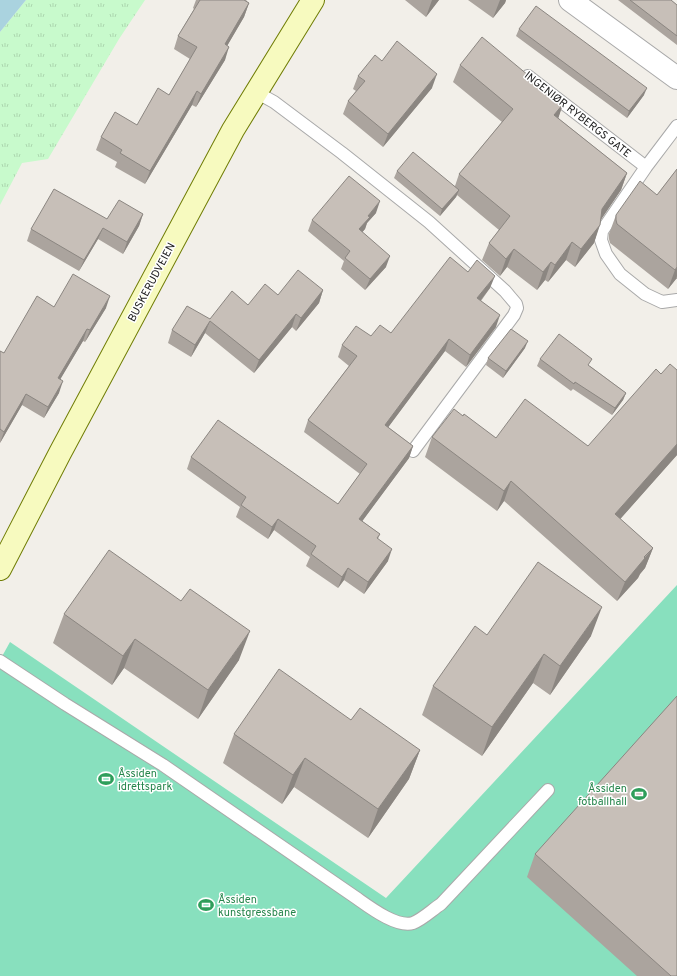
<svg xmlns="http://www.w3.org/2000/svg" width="677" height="976" viewBox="0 0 677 976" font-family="Overpass,sans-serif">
<defs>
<pattern id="park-tufts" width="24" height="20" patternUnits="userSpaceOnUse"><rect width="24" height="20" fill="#c8facc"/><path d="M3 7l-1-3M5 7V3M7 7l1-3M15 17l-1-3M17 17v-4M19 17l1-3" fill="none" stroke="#acd6af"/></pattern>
</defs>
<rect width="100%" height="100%" fill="#f2efe9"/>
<path fill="url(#park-tufts)" d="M26 0H145L119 39 48 159 22 163 0 205V32Z"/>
<path fill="#88e0be" d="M677 585V976H0V660L10 642 386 898Z"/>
<path fill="#aad3df" d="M0 0H26L0 32Z"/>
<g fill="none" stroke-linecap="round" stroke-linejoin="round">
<defs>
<path id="service" d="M528 76 646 167
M256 92 274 102 342 153 429 222 505 291 516 304 517 308 514 315 413 451
M677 126 646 167 602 231 601 240 606 254 620 274 645 294 662 302 677 300
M0 661 65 704 163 765 355 897C368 906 396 928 413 923 423 919 432 910 441 904L548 790"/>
<path id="minor" d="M570 0 677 78"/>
<path id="secondary" d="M0 569 60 453 233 130 313 0"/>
</defs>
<use href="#service" stroke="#a9a9a9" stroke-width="14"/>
<use href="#minor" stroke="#a9a9a9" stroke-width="24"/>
<use href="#secondary" stroke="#707d05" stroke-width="24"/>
<use href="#service" stroke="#fff" stroke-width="12"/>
<use href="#minor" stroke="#fff" stroke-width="22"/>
<use href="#secondary" stroke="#f7fabf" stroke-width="22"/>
</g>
<path fill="#aba49e" d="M196 0H247L246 1 249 3 244 17 227 46 225 60 196 107 192 105 145 184 115 167 117 162 96 150 101 137 137 125 169 95 190 59 174 49 178 36 194 9 193 8Z
M405 0H439L426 17Z
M468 0H506L505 3 493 18Z
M618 0H671L677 5V45Z
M519 29 644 95 627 118 516 36Z
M382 61 432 88 383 147 343 114 348 101 356 91 353 89 358 76Z
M460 65 563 104 558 118 627 173 621 190 601 219 594 243 575 267 566 260 548 282 545 280 537 290 507 267 500 276 482 260 489 243 499 230 457 195 456 197 440 216 394 178 397 171 455 186 459 174 502 122 453 82Z
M677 169V279H676L668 289 610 243 609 239V234L616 215 657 195Z
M376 213 367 223 365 229 362 232 386 267 365 290 341 269 344 261 308 231 312 220Z
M143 214 139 226 123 254 98 239 79 271 27 241 31 229Z
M468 272 490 288 481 301 496 327 466 367 445 351 388 427 413 446 409 458 362 521 380 534 378 539 388 561 364 594 344 580 338 588 306 566 310 557 274 530 268 539 236 517 240 507 187 469 191 457 338 504 360 474 304 432 308 420 349 366 338 357 342 345 371 336 391 333Z
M323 290 319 303 296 331 292 327 254 373 205 333 191 357 168 343 172 330 210 319 248 305 278 295Z
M54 307 106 308 85 342 83 341 60 379 59 393 44 418 22 405 0 443V351L4 353Z
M525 348 503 378 486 365 488 358Z
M540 359 590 366 626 393 623 400 612 415 573 389 571 391 537 366Z
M463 416 496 438 588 446 677 455 620 519 653 548 645 568 640 574 638 578 617 601 504 501 497 511 425 457 432 437Z
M64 614 239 660 198 719 124 668 112 685 53 643Z
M487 635 591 636 550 695 533 683 482 756 422 715 433 686Z
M351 720 420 750 409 779 368 838 294 787 282 804 223 763 234 734Z
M535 854 677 976H637L527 877Z"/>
<path fill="#8b8681" d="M432 0H439L426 17Z
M500 0H506L505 3 493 18Z
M249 3 244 17 220 58 225 44Z
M229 47 225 60 196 107 201 94Z
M437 74 432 88 383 147 388 134Z
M647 88 644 95 627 118 629 111Z
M197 91 192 105 145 184 150 171Z
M563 104 557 122 554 115Z
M627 173 621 190 596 227 602 209Z
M459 190 456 197 440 216 442 209Z
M380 201 376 213 367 223 365 229 355 241 359 229 368 216Z
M143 214 139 226 123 254 127 242Z
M600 225 594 243 575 267 581 249Z
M103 228 98 239 79 271 84 260Z
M572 242 566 260 548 282 555 265Z
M514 249 507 267 500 276 506 259Z
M390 256 386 267 365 290 370 279Z
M551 262 545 280 537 290 543 272Z
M677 267V276L676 279 668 289 675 270Z
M495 276 490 288 473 310 477 298Z
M323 290 319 303 296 331 301 318Z
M110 296 106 308 85 342 90 330Z
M296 314 292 327 254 373 259 360Z
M500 315 496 327 466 367 470 355Z
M210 321 205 333 191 357 195 345Z
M87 329 83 341 54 390 58 378Z
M449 339 445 351 381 437 385 425Z
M528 341 525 348 503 378 506 371Z
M63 381 59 393 44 418 48 407Z
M626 393 623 400 612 415 615 408Z
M26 394 22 405 0 443 4 432Z
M677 444V455L607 534 615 514Z
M413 446 409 458 355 531 359 519Z
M511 481 504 501 497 511 504 491Z
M278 519 274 530 268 539 272 527Z
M653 548 645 568 640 574 638 578 617 601 625 582Z
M392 549 388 561 364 594 368 582Z
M348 568 344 580 338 588 342 577Z
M602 607 591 636 550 695 560 666Z
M250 631 239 660 198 719 208 690Z
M135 639 124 668 112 685 123 656Z
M544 654 533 683 482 756 492 727Z
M420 750 409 779 368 838 378 809Z
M305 758 294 787 282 804 293 775Z"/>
<path fill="#c7bfb8" stroke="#8b8681" d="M200 0H244L249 3 225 44 229 47 201 94 197 91 150 171 120 153 122 150 101 137 115 112 137 125 158 88 169 95 197 47 178 36Z
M630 0H671L677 5V36Z
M536 6 647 88 629 111 519 29Z
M482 37 563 104 554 115 627 173 602 209 600 225 581 249 572 242 555 265 551 262 543 272 514 249 506 259 489 243 510 216 459 174 513 109 460 65Z
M397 41 437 74 388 134 348 101 365 81 358 76 375 55 382 61Z
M413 152 459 190 442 209 397 171Z
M677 169V267L675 270 617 224 616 220V215L640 181 657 195Z
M349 176 380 201 368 216 370 217 359 229 390 256 370 279 345 258 350 251 312 220Z
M54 189 107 219 119 200 143 214 127 242 103 228 84 260 31 229Z
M450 257 468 272 477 260 495 276 477 298 500 315 470 355 449 339 385 425 413 446 359 519 380 534 377 538 392 549 368 582 348 568 342 577 311 554 316 546 278 519 272 527 241 505 246 497 191 457 218 420 338 504 367 464 308 420 357 356 342 345 356 326 371 336 380 325 391 333Z
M298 270 323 290 301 318 296 314 259 360 210 321 195 345 172 330 187 306 210 319 232 291 248 305 265 284 278 295Z
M73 274 110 296 90 330 87 329 58 378 63 381 48 407 26 394 4 432 0 429V351L4 353 37 296 54 307Z
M511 329 528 341 506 371 488 358Z
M559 334 592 359 588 365 626 393 615 408 575 382 574 384 540 359Z
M670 364 677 370V444L615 514 653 548 644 557 645 558 625 582 511 481 504 491 432 437 454 409 463 416 464 414 496 438 525 399 588 446 656 369 661 374Z
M109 550 181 601 190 589 250 631 208 690 135 639 123 656 64 614Z
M538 562 602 607 560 666 544 654 492 727 433 686 475 626 487 635Z
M279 669 351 720 360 708 420 750 378 809 305 758 293 775 234 734Z
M677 696V976H671L535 854Z"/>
<defs>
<symbol id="stadium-bare" viewBox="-9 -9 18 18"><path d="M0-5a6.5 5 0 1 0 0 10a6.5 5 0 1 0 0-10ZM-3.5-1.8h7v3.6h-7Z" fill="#2e9e5b" stroke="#fff" stroke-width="2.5" paint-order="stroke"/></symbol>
</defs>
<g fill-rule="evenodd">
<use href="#stadium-bare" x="95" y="768" width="22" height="22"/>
<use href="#stadium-bare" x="628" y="783" width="22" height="22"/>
<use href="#stadium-bare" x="195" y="894" width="22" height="22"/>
</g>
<g text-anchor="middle" stroke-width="3" stroke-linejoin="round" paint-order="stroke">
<g font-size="11" fill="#222" stroke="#fff">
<text transform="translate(578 114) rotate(38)" y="4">INGENIØR RYBERGS GATE</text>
<text transform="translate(151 282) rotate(-62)" y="4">BUSKERUDVEIEN</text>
</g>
<g font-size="11" fill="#27864d" stroke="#fff" text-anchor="start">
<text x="118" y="777">Åssiden<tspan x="118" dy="13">idrettspark</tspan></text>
<text x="627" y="792" text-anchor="end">Åssiden<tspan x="627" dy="13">fotballhall</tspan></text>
<text x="218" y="903">Åssiden<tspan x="218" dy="13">kunstgressbane</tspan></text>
</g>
</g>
</svg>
